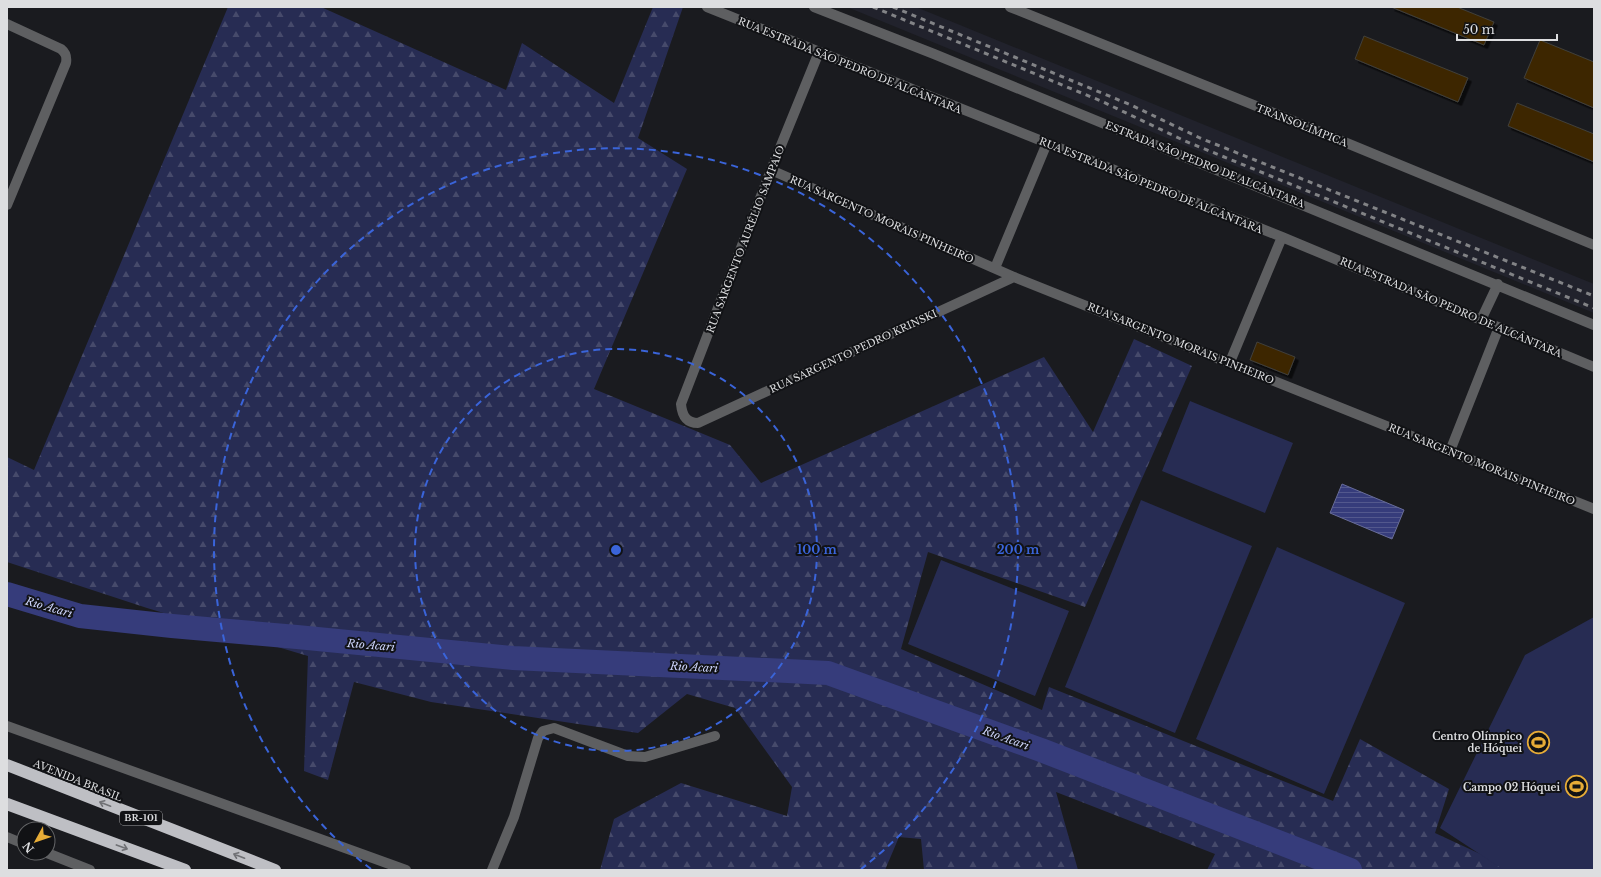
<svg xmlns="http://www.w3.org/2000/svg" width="1601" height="877" viewBox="0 0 1601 877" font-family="'Libre Baskerville',serif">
<defs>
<pattern id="forest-firs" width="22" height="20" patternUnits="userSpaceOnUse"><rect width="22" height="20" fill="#272c53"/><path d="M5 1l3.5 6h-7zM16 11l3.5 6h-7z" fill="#464a6b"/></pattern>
<pattern id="water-rules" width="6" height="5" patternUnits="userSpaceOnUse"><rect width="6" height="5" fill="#363c7b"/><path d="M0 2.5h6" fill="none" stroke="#53588d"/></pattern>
<filter id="shadow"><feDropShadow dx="3.5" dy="3.5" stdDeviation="0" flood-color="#0009"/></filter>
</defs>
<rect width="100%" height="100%" fill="#1a1b1f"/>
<path fill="#21222c" d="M847 7H916L1594 284V313Z"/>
<path fill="url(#forest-firs)" d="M228 7H321L506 90 522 43 614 103 653 7H683L638 138 687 169 594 389 730 445 761 483 1044 357 1093 432 1134 339 1192 366 1085 607 928 552 901 649 1042 710 1049 687 1333 801 1360 739 1449 789 1435 833 1515 870H1207L1215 854 1056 792 1078 870H924L921 839 899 837 885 870H600L614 819 681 783 787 816 792 787 735 708 687 694 638 733 431 702 354 682 328 780 304 771 308 656 147 608 7 562V457L34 470Z"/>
<path fill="#272c53" d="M1190 401 1293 443 1265 513 1162 471Z
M1141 500 1252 546 1175 733 1065 687Z
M1277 547 1405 603 1324 794 1196 739Z
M941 560 1069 611 1035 696 908 644Z
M1594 617V870H1504L1440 828 1525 655Z"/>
<path fill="url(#water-rules)" stroke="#686d99" d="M1342 484 1404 510 1392 539 1330 513Z"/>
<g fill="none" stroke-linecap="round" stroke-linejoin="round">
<path stroke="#363c7b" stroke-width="24" d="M7 594 80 616 172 626 297 637 513 658 828 673 1041 750 1350 870"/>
</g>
<path fill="#3d2800" stroke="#413f3b" filter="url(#shadow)" d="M1391 7H1457L1494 22 1484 45Z
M1364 36 1468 78 1458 102 1355 59Z
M1540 40 1594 62V108L1524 78Z
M1517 103 1594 134V162L1508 126Z
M1257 342 1295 357 1288 375 1250 360Z"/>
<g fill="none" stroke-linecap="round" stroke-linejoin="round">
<path stroke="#5e5f61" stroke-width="10" d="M707 7 1282 237 1594 367
M814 7 934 54 1594 325
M1010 7 1286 118 1594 245
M7 24 61 49C66 53 67 57 66 63L7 205
M819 52 771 170 681 404C682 415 686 423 698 423L1014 277
M771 170 1014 277 1594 509
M995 268 1047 143
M1481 320 1498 284
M1230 362 1282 237
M1450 451 1499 327
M7 726 406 870
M7 837 24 844
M47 853 90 870
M492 870 514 817 538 738 543 731 554 728 628 756 645 757 715 736"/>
<path stroke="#bebfc4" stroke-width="12" d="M7 765 275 870
M7 804 185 870"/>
<path stroke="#828386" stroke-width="3" stroke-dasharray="5 5" stroke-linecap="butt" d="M873 7 1101 101 1185 141 1594 308
M893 7 1131 105 1200 138 1594 296"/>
</g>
<defs><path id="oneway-shaft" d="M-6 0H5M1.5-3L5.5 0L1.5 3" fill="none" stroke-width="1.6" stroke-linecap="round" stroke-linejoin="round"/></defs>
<g stroke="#707175">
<use href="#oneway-shaft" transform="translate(105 804) rotate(-159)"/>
<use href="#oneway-shaft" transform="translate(122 847) rotate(20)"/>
<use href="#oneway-shaft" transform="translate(239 856) rotate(-159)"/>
</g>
<g fill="none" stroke="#3a64d9" stroke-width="2" stroke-dasharray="7 5">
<circle cx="616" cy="550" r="201"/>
<path d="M371 869A402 402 0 1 1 861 869"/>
</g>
<defs>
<symbol id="stadium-ring" viewBox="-11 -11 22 22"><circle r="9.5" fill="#111215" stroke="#e7ac37" stroke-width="1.5"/><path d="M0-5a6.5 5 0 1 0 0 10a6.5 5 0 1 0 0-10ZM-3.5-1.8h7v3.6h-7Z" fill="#e7ac37"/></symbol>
</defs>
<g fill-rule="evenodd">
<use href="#stadium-ring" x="1526" y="730" width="25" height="25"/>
<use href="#stadium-ring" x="1564" y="774" width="25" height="25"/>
</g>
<g text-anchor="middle" stroke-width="4" stroke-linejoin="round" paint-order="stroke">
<rect fill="#111215" stroke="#a0a1a3" stroke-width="1" x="120" y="811" width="42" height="14" rx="3"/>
<g font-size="9" font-weight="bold" fill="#dddee0">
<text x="141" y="821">BR-101</text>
</g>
<g font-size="10" fill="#dddee0" stroke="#111215">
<text transform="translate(850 65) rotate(22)" y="4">RUA ESTRADA SÃO PEDRO DE ALCÂNTARA</text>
<text transform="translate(1302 125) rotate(22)" y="4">TRANSOLÍMPICA</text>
<text transform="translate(1205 164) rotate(22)" y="4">ESTRADA SÃO PEDRO DE ALCÂNTARA</text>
<text transform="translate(1151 185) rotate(22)" y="4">RUA ESTRADA SÃO PEDRO DE ALCÂNTARA</text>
<text transform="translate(882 219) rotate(24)" y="4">RUA SARGENTO MORAIS PINHEIRO</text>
<text transform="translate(745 239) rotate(-69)" y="4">RUA SARGENTO AURÉLIO SAMPAIO</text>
<text transform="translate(1451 307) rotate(23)" y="4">RUA ESTRADA SÃO PEDRO DE ALCÂNTARA</text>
<text transform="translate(1181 343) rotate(22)" y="4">RUA SARGENTO MORAIS PINHEIRO</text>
<text transform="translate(853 351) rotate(-25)" y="4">RUA SARGENTO PEDRO KRINSKI</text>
<text transform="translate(1482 464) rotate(22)" y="4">RUA SARGENTO MORAIS PINHEIRO</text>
<text transform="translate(78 780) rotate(22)" y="4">AVENIDA BRASIL</text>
</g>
<g font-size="10" font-weight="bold" fill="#dddee0" stroke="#111215" text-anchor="end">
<text x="1522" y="740">Centro Olímpico<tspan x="1522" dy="12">de Hóquei</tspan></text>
<text x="1560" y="791">Campo 02 Hóquei</text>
</g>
<g font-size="11" font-style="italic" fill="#ced5fc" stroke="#111215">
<text transform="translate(49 607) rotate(16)" y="4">Rio Acari</text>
<text transform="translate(371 645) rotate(5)" y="4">Rio Acari</text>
<text transform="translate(694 667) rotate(3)" y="4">Rio Acari</text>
<text transform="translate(1006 738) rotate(20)" y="4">Rio Acari</text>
</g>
</g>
<circle cx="616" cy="550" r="6" fill="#3a64d9" stroke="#111215" stroke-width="2"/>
<g font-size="12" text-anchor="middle" font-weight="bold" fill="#3a64d9" stroke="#111215" stroke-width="4" stroke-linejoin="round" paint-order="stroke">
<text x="817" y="554">100 m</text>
<text x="1018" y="554">200 m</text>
</g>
<rect width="1601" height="877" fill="none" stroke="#dddee0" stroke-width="16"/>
<g transform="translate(36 841) rotate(230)"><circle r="19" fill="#111215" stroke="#636466"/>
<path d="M0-3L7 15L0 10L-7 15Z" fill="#e7ac37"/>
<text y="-6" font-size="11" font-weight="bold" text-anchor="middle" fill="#dddee0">N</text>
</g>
<path d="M1457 34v6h100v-6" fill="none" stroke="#dddee0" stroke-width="2"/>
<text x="1463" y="34" font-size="12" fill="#dddee0" stroke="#111215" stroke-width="3" paint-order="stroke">50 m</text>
</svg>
